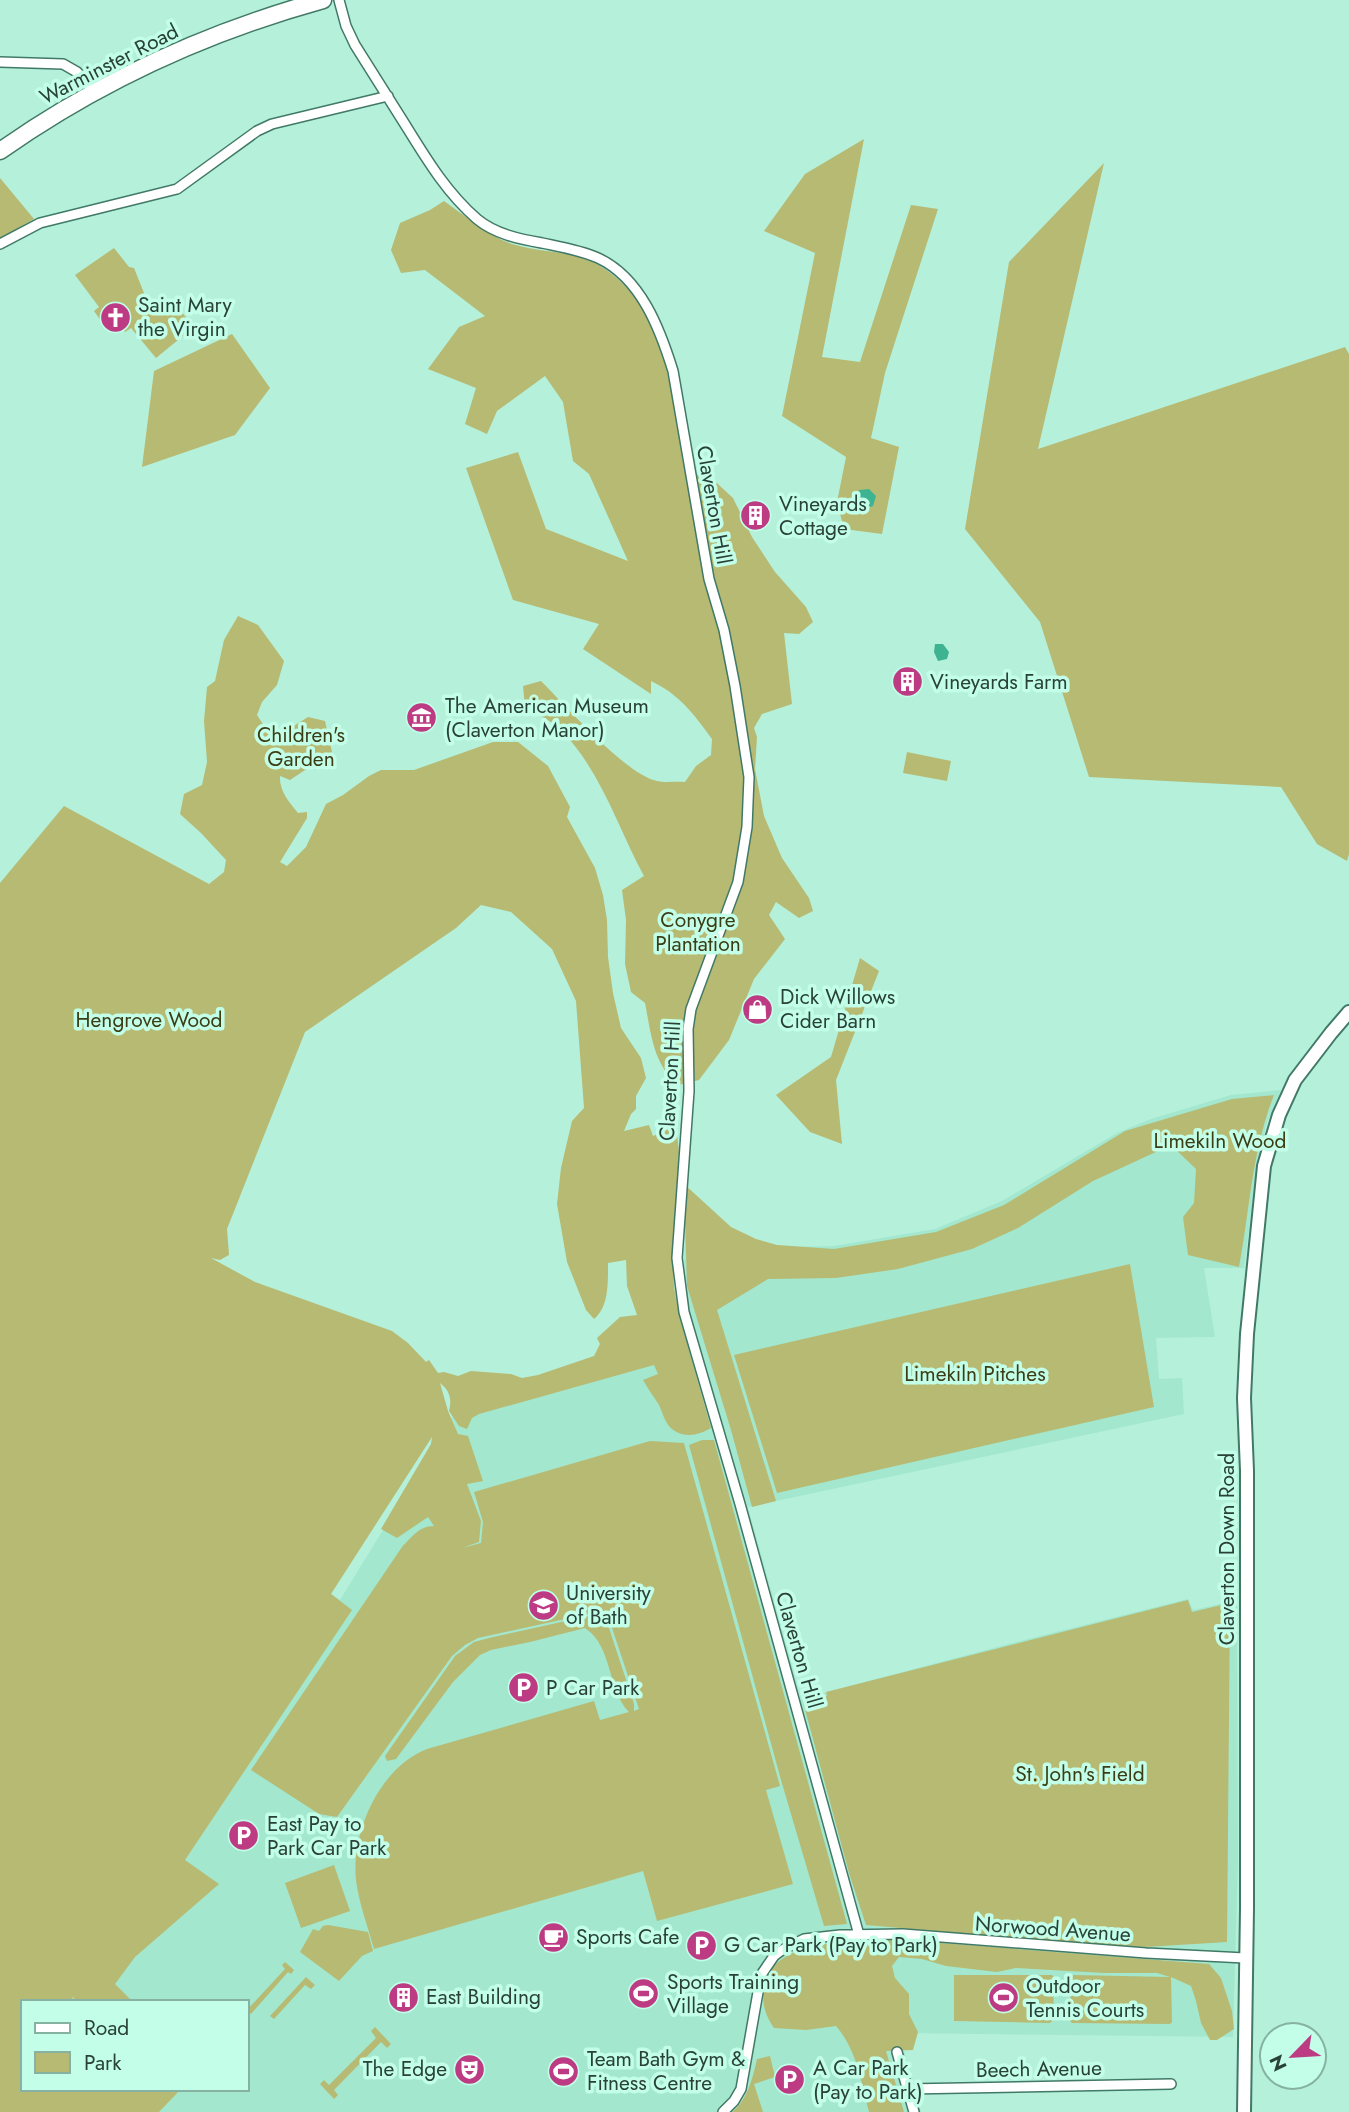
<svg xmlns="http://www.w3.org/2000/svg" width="1349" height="2112" viewBox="0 0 1349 2112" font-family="Jost,sans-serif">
<rect width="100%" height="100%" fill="#b5f0db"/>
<path fill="#a3e7ce" d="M1281 1090 1267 1122 1257 1169 1244 1268H1204L1215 1337 1156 1338 1159 1379 1182 1378 1184 1414 748 1507 801 1699 1020 1641 1188 1599 1193 1610 1237 1600 1238 1861 1233 2037 899 2033 921 2112H0V2084L23 2089H247V2002H71L75 1990 162 1863 144 1844 323 1588 340 1600 461 1403 696 1333 687 1305 683 1286 687 1194 727 1231 778 1247 834 1246 935 1229 1002 1201 1117 1133 1151 1119 1231 1095Z"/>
<path fill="#b7ba72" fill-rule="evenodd" d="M864 139 822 357 860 362 911 205 938 209 885 373 871 438 899 447 882 534 844 529 837 502 846 457 782 416 815 253 764 231 805 174Z
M1104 163 1038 449 1345 347 1349 354V854L1347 861 1317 844 1281 787 1089 777 1040 622 965 529 1009 262Z
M0 178 34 219 0 239Z
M444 201C466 216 486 235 512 244 540 253 574 250 600 266 668 306 674 407 686 477L706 473 733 498 752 537 775 572 806 607 813 622 799 634 784 633 792 704 762 714 754 728 757 737 755 769 764 816 782 858 809 898 813 911 799 918 776 902 769 915 785 939 754 979 729 1040 699 1080 678 1085C653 1064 651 1033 645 1003L631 992 625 964 626 920 622 890 644 876C617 826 601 771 561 730 552 721 536 714 525 707L523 686 541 681C565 705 626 775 657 781 666 783 676 781 685 782L696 766 711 755 712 739C693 713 680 695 651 681V694L583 649 599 624 513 600 466 468 518 452 546 529 628 561 589 474 573 461 563 402 545 376 497 411 487 434 465 424 476 388 428 369 459 327 485 316 425 270 401 273 391 250 400 223 430 210Z
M114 248 129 267 134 268 152 313 176 302 180 310 194 327 156 358 131 328 125 332 120 326 115 329 112 324 106 328 94 311 99 307 75 275Z
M232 334 270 388 235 435 142 467 154 371Z
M238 616 258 625 284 661 277 685 262 702 257 715 273 739 308 717 325 721 332 752 290 780 280 776C279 791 289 802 298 813L307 812V818L280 862 287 866 306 847 326 804 343 795 369 776 381 770H414L493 742H518L548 766 570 807 567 817 595 868 603 895 607 920 608 957 613 993 621 1028 641 1058 646 1078 636 1096V1109L631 1114 624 1131 649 1125 653 1136 665 1131V1121L675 1118 679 1151 673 1257 674 1287 679 1315 711 1428C698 1436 680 1439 669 1426 664 1420 662 1411 659 1405 654 1397 648 1389 643 1380L658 1374 654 1365 479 1414 472 1418 467 1429 459 1426 449 1411C452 1399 450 1391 440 1383L448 1411 458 1434 468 1436 483 1481 467 1484 481 1521 479 1542 462 1548 481 1543 483 1522 474 1492 650 1441 684 1443 780 1786 766 1790 793 1884 657 1921 643 1871 374 1949C368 1927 359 1904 356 1880 351 1832 380 1767 427 1749L594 1701 600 1720 629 1712C607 1690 613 1646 585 1628L530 1642 491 1650 480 1655 453 1682 396 1759 387 1761 385 1756 455 1656 474 1642 489 1638 593 1615 601 1617 608 1625 634 1704V1711L639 1709 612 1628 607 1618 597 1612 478 1638 465 1645 452 1656 337 1817 319 1814 251 1770 402 1547C412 1537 419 1526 434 1526L428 1517 397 1538 381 1529 431 1444 432 1437 331 1594 352 1610 185 1860 219 1884 135 1957 115 1984 133 2002H73L74 1996 70 2002H23V2089H181L159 2112H0V883L64 806 209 884 224 872 226 860 201 833 180 814 184 794 202 785 207 762 204 721 207 687 215 681 224 640ZM481 905 511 912 552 949 576 1001 584 1108 572 1121 561 1168 557 1204 567 1262 586 1310 594 1319C609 1307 608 1282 608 1263L626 1260 627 1286 637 1315 620 1317 597 1338 600 1344 594 1356 538 1375 522 1378 511 1374 471 1371 458 1376 444 1372 438 1373 429 1360 426 1362 408 1343 392 1331 255 1282 211 1258 220 1260 229 1255 227 1229 305 1032 456 928Z
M907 752 951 761 947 781 903 773Z
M860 958 879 971 836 1080 842 1144 810 1132 776 1095 831 1057Z
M1274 1095C1252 1150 1250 1209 1239 1267L1188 1255 1183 1217 1194 1203 1196 1169 1171 1145 1093 1181 1018 1228 972 1249 898 1269 836 1278 768 1279 717 1310 776 1501 752 1507 731 1430 687 1286 684 1184 731 1227 756 1239 777 1245 834 1249 936 1232 1004 1205 1125 1131 1232 1099Z
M1130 1264 1154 1407 777 1493 734 1355Z
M702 1440H714L847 1924 824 1926 781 1780 689 1445Z
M1188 1600 1192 1612 1230 1603 1227 1942 1145 1947 1038 1940 866 1925 849 1873 803 1702 827 1696 826 1692Z
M334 1865 350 1911 301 1928 285 1883Z
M328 1925 368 1932 373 1951 362 1956 339 1981 300 1952 313 1929 319 1931 323 1926Z
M889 1939 1209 1964 1221 1978 1232 2011 1234 2029 1217 2040H1210L1201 2023 1196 2001 1191 1986 1171 1977 1172 2022 1170 2024 1072 2023 1070 2021 1071 1978 1073 1975 1170 1977 1157 1973H1104L1016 1968 997 1972 946 1966 922 1959 899 1957 892 1966 895 1978 909 1994V2014L918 2032 913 2050 886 2051 904 2112H869C861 2082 857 2050 836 2026L806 2030 774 2028C764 2014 760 1998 766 1982 768 1977 770 1971 773 1967 798 1939 855 1942 889 1939Z
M285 1962 294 1970 291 1974 288 1972 251 2014 247 2010 285 1969 282 1965Z
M954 1975H1052L1054 1977 1053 2020 1050 2023 954 2021Z
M306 1977 315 1985 311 1989 305 1985 274 2019 270 2016Z
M375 2027 391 2044 387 2048 381 2042 334 2090 338 2095 334 2099 320 2084 324 2080 329 2085 376 2038 371 2031Z
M770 2056 775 2077 754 2084 763 2112H732C747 2101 753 2077 757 2059Z"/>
<path fill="#3eb392" d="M869 489 876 496 873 506 863 509 856 497 859 490Z
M935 644H943L949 652 947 659 938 661 934 652Z"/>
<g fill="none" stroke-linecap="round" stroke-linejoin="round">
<defs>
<path id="street" d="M339 0 346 26 355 45C372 72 389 99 406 126 427 160 447 193 477 219 495 234 519 239 542 243 561 247 580 250 598 258 641 278 660 329 673 371L709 579 724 630 735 686 749 777 747 827 738 882 691 1009 688 1029 689 1091 677 1258 684 1312 740 1504 859 1935
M0 62 63 64 77 72 94 92
M0 244 40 223 177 189 257 131 272 124 388 96
M897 2052 914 2112
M907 2089 1171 2084
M723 2112 734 2101 741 2089 761 1975 774 1956 782 1950 804 1939 840 1935 903 1934 1146 1953 1245 1958"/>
<path id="secondary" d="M1244 2112 1247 1908V1471L1244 1398 1247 1334 1264 1166 1279 1115 1295 1080 1331 1033 1349 1012"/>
<path id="highway" d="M0 151C98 82 207 32 323 0"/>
</defs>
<use href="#street" stroke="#417967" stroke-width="12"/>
<use href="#secondary" stroke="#417967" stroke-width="16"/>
<use href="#highway" stroke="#417967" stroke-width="19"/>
<use href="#street" stroke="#fff" stroke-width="9"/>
<use href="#secondary" stroke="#fff" stroke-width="12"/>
<use href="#highway" stroke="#fff" stroke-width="16"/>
</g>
<defs>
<symbol id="church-disc" viewBox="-11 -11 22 22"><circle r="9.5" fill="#bd3b83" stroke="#c2fee8"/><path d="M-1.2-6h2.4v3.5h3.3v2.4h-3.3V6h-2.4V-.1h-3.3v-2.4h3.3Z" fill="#fff"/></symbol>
<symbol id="building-disc" viewBox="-11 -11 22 22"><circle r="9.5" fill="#bd3b83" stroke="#c2fee8"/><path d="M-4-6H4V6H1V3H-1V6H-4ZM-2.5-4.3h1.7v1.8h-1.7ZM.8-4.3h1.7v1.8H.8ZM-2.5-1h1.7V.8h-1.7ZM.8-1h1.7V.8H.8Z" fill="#fff"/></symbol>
<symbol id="museum-disc" viewBox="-11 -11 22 22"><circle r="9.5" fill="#bd3b83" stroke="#c2fee8"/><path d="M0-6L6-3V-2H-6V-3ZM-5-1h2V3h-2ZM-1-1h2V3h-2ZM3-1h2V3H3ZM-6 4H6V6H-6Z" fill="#fff"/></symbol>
<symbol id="shop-disc" viewBox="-11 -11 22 22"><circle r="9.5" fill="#bd3b83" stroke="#c2fee8"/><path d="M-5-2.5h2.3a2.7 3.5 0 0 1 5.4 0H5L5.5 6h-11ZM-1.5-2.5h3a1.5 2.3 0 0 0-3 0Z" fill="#fff"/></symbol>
<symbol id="university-disc" viewBox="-11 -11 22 22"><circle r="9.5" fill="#bd3b83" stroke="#c2fee8"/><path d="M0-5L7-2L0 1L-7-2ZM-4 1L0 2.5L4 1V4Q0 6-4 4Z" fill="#fff"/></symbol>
<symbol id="parking-disc" viewBox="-11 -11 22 22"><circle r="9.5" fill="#bd3b83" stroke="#c2fee8"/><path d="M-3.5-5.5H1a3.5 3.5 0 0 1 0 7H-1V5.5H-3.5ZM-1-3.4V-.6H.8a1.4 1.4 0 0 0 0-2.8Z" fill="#fff"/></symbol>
<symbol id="cafe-disc" viewBox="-11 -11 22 22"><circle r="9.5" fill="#bd3b83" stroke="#c2fee8"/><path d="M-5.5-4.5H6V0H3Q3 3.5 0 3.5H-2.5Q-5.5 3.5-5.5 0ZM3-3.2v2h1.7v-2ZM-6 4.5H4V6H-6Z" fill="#fff"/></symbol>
<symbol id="stadium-disc" viewBox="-11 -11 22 22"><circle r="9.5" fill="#bd3b83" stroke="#c2fee8"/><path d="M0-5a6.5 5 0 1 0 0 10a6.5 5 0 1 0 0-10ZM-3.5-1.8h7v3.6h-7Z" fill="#fff"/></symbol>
<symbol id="theatre-disc" viewBox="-11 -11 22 22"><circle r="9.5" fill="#bd3b83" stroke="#c2fee8"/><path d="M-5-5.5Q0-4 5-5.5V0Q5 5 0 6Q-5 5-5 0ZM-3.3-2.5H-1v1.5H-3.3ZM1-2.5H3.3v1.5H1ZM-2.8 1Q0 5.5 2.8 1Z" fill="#fff"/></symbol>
</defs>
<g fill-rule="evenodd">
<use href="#church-disc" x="98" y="300" width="35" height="35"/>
<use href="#building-disc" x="738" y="498" width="35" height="35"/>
<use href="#building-disc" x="890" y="664" width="35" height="35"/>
<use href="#museum-disc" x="404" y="700" width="35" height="35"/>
<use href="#shop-disc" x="740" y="992" width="35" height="35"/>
<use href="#university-disc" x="526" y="1588" width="35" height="35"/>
<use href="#parking-disc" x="506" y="1670" width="35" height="35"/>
<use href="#parking-disc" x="226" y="1818" width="35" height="35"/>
<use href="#cafe-disc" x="536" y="1920" width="35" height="35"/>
<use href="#parking-disc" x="684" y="1928" width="35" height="35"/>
<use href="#stadium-disc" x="626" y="1976" width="35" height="35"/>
<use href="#building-disc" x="386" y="1980" width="35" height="35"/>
<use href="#stadium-disc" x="986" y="1980" width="35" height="35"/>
<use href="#theatre-disc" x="452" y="2052" width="35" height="35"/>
<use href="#stadium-disc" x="546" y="2054" width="35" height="35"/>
<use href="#parking-disc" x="772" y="2062" width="35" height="35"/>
</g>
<g text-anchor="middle" stroke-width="7" stroke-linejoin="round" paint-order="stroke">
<g font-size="21" fill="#294139" stroke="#c2fee8">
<text transform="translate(109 64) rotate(-27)" y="7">Warminster Road</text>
<text transform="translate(714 505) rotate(80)" y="7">Claverton Hill</text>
<text transform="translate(670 1081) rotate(-87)" y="7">Claverton Hill</text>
<text transform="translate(1227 1549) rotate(-90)" y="7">Claverton Down Road</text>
<text transform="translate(799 1650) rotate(74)" y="7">Claverton Hill</text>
<text transform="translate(1053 1929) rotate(4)" y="7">Norwood Avenue</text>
<text transform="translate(1039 2069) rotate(-1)" y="7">Beech Avenue</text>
</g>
<g font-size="21" fill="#294139" stroke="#c2fee8" text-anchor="start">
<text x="138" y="312">Saint Mary<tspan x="138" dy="24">the Virgin</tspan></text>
<text x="779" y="511">Vineyards<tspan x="779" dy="24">Cottage</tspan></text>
<text x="930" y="689">Vineyards Farm</text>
<text x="445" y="713">The American Museum<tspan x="445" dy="24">(Claverton Manor)</tspan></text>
<text x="780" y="1004">Dick Willows<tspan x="780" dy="24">Cider Barn</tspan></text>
<text x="566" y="1600">University<tspan x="566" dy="24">of Bath</tspan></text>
<text x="546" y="1695">P Car Park</text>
<text x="267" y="1831">East Pay to<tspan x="267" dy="24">Park Car Park</tspan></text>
<text x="576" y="1944">Sports Cafe</text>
<text x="724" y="1952">G Car Park (Pay to Park)</text>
<text x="667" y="1989">Sports Training<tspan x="667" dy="24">Village</tspan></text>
<text x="1026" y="1993">Outdoor<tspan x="1026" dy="24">Tennis Courts</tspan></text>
<text x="426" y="2004">East Building</text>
<text x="587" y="2066">Team Bath Gym &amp;<tspan x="587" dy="24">Fitness Centre</tspan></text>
<text x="813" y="2075">A Car Park<tspan x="813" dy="24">(Pay to Park)</tspan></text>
<text x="447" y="2076" text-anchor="end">The Edge</text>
</g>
<g font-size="21" fill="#3c3d15" stroke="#c2fee8">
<text x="301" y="742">Children's<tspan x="301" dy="24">Garden</tspan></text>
<text x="698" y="927">Conygre<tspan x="698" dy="24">Plantation</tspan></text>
<text x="149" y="1027">Hengrove Wood</text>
<text x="1220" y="1148">Limekiln Wood</text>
<text x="975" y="1381">Limekiln Pitches</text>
<text x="1080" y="1781">St. John's Field</text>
</g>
</g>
<rect x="21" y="2000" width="228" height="91" fill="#c2fee8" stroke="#85b2a2" stroke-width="2"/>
<rect x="35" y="2023" width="35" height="10" fill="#ffffff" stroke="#85b2a2" stroke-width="2"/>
<text x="84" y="2035" font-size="21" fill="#294139">Road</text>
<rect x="35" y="2052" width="35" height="21" fill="#b7ba72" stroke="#85b2a2" stroke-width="2"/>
<text x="84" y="2070" font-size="21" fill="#294139">Park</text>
<g transform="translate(1293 2056) rotate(245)"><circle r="33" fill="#c2fee8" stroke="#85b2a2" stroke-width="2"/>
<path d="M0-5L12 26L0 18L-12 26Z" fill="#bd3b83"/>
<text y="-10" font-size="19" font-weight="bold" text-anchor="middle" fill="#294139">N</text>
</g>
</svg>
